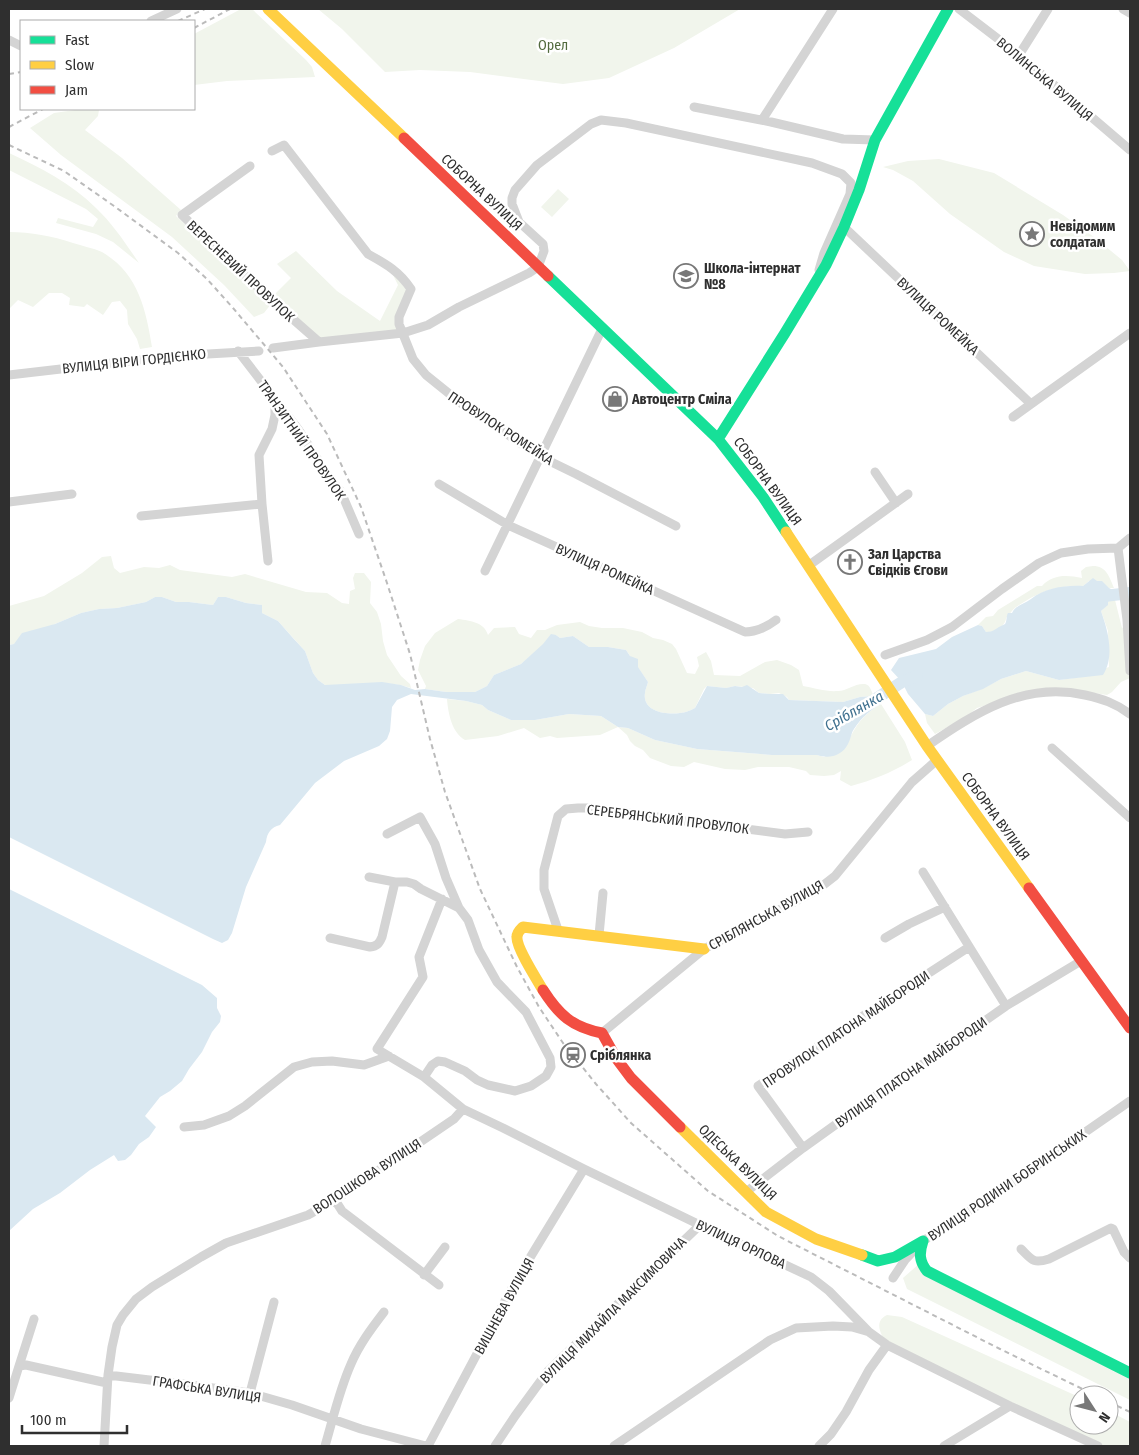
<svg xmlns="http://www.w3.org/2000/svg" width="1139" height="1455" viewBox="0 0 1139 1455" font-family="'Fira Sans Condensed',sans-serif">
<rect width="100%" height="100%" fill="#fff"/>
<path fill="#f1f5ec" d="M241 9H252L306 60 312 67 315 77 227 81 194 85V34Z
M318 9H740L674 48 609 78 563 84 470 72 420 70 385 72 342 29Z
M82 109H98L99 110 98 116 85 130 122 158 181 210 176 216 271 304 264 313 254 317 224 285 172 237 61 155 30 128 54 113Z
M9 153C40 167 72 184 96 208 113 224 126 244 139 263L113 242 96 234 56 223 58 218 93 227 98 219 86 209 9 170Z
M939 159 994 173 1063 215 1094 237 1122 260 1130 271 1114 273 1085 274 1034 266 1004 252 950 214 913 181 893 170 883 167 908 161Z
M558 189 569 199 552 217 541 207Z
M9 232C31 232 52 236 73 243 82 246 93 248 102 252 138 273 146 309 152 347L140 349 137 339 128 324 127 310 120 301 112 302 103 315 87 304 84 307 69 305 70 298 62 293H49L33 307 18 300 9 309Z
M296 251 337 291 380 321 398 285 388 265 411 289 399 317 403 333 319 342 270 299 291 278 277 264Z
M111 556 114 568 120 573 144 567 159 568 170 565 180 570 232 577 245 574 306 592 327 593 342 603 349 604 350 591 355 589 353 578 355 573H364L371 582 370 603 377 612 381 624 383 641 387 655 401 676 410 684 411 688C383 678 354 687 325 685L318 680 313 673 305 651 278 621 262 613V605L246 603 226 597H218L213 605 189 602H176L162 597H155L146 602 117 608 99 609 81 613 55 624 14 644 9 645V606L44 596 82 573 102 557Z
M1093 566C1106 566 1109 576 1114 588H1109L1089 581 1083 586C1056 585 1038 592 1016 607 1013 609 1010 614 1006 618 1006 626 994 633 986 632L982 626 978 625 986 617 993 616 998 610 1037 586H1042C1053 574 1067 575 1082 578L1081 571 1086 567Z
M1111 599 1115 600 1122 628 1130 623V678L1121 682 1112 692 1107 695 1082 691 993 703 977 708 964 718 935 734 927 723 925 714 933 716 948 704 963 696 984 688 1001 679 1026 671 1059 680 1081 677 1109 667 1108 631 1101 611 1107 605 1108 602Z
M458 619C471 621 484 622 488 635L494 628 515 627 519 634 531 638 537 630H545L557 625 580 622 589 626 602 628H623L642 632 653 638 663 640 672 644 676 649 687 673 695 674 699 666 697 657 706 652 711 661 714 675 740 676 765 662 777 660 791 665 799 670 803 686C815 688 826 692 838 691 847 691 855 683 865 684 871 685 871 692 874 696L860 697 843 702 789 700 787 697 779 693 770 694 759 693 753 688 735 686 726 688 707 686 704 689 695 708C691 710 685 713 680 713 667 715 642 712 645 693 645 690 647 686 648 682L626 650 608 647H589L573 636 560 638 556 635 521 664 494 675 487 686 475 692H446L425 689 426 686 418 670 420 660 425 646 435 633Z
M447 699 466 701 482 705 488 710 511 720H535L569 714 601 716 618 727 628 728 655 740 697 749 772 755H817L824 757 848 743C855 725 864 714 881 704L905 742 912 760C893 772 873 780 851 786L840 780 841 771 834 775 824 776 810 775 806 771 789 767H758L745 770 725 769 694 762 684 767 671 766 650 758 643 750 635 746 630 741 627 735 618 727 600 735 557 738 550 736 540 738 524 728 498 736 465 740C452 733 448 713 447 699Z
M920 1263 1130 1372V1400L907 1289 903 1278Z
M887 1315 902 1317 1079 1397V1425H1109V1411L1130 1422V1446H1098L887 1344C881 1334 873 1322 887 1315Z"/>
<path fill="#dae8f1" d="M1093 578 1097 581H1102L1109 588 1115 591V600L1111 599 1108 602V605L1101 611C1108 631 1115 656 1103 675L1059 680 1026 671 1001 679 983 689 963 696 948 704 933 716 925 714 908 694 902 682 891 670 899 658 936 649 952 637 978 625 982 626 986 632C993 632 995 629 1001 626 1002 625 1004 625 1005 624 1007 622 1006 616 1008 613H1012C1016 605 1024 604 1031 599 1045 588 1065 585 1083 586Z
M155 597H162L176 602H189L213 605 218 597H226L246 603 262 605V613L278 621 293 638 305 651 313 673 318 680 325 685 382 682 401 685 415 690 425 689 446 692H475L487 686 494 675 521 664 543 644 551 634 556 635 560 638 573 636 589 647H608L626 650 630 656 638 659V667L648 682C647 686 645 690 645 693 642 712 667 715 680 713 685 713 691 710 695 708L707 686 726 688 735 686 742 687 747 685 759 693 770 694H783L789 700 843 702 860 697 874 696 881 704C870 710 861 718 854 729 851 733 851 739 848 744 842 756 829 759 817 755H772L697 749 655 740 628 728 618 727 601 716 569 714 535 720H511L488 710 482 705 466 701 411 694 397 700 392 707 390 731 387 739 379 746 344 761 315 783 280 825C271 827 267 833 266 842L246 887 232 933 228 940 222 943 213 939 9 837V645L14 644 22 633 55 624 81 613 99 609 117 608 146 602Z
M9 889 202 985 217 998V1008L221 1016 220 1022 212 1032 202 1052 189 1069 182 1081 170 1091 160 1097 145 1116 156 1127 149 1137 139 1144 131 1155 125 1160 118 1161 114 1155 90 1170 60 1193 33 1209 9 1231Z"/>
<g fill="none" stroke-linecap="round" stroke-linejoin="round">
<path stroke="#dae8f1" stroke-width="12" d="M1098 598 1104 596 1130 593
M863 707 902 682 917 676"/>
<path stroke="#d4d4d4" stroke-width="9" d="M959 9 1019 55 1130 150
M1123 9 1130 13
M151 21 177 9
M9 40 21 46
M1019 55 1048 9
M694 107 771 122 843 139 875 140
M762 120 833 9
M272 151 284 145 368 254C386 264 399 271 411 289L399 317V324L413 359 426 375 462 404 541 457 576 474 676 526
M250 166 182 215 270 299 319 342
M844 227 1031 404 1013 417
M273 348 319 342 403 333 428 325 459 307 529 273 538 267 544 251 543 244 519 222 512 204V198L515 190 537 165 591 124 601 120 626 123 812 163 842 174 851 183 850 194 824 253 819 270
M238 351 298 429 325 471 341 492 359 534
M9 375 173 356 259 351
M1031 404 1130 333
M875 472 896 503
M439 484 508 525 745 632C756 632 768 626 776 620
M9 502 72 494
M141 516 262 504
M1118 548 1127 620 1130 671
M268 561 262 504 259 455 272 429 275 415V400
M808 566 908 494
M485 571 602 329
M885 655 927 640 952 627 1002 589 1039 563 1061 553 1088 549 1118 548 1130 538
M927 746C975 713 1024 681 1085 695 1103 699 1115 703 1130 714
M1052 748 1130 818
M387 834 420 817 435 844 446 878 459 908 468 920 479 950 497 982 526 1012 550 1058 551 1067 546 1076 531 1086 515 1091 488 1085 477 1080 465 1071 445 1062 438 1061 432 1065 424 1077
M923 872 1006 1006
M369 877 395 882
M442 899 419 957 423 977 377 1049 424 1077 463 1109 503 1128 584 1169 700 1225 811 1277 829 1291 869 1332 887 1345 1010 1406 1098 1446
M558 930 544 889V870L558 816 566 809 578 808H593L609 811 634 813 669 819 785 834 808 832
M599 935 603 893
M330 938 370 947C377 946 379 944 382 937L395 882H407L414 884 421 889 459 908
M885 938 909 924 945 907
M602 1033 704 949 817 890 835 876 912 782 937 760
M184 1127 204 1125 229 1116 245 1106 294 1067 312 1062 332 1061 364 1065 389 1056
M803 1148 758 1086 872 1010 969 947
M746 1192 803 1148 895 1082 929 1060 1006 1006 1081 961
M335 1200 342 1211 439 1285
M1021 1249C1032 1260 1033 1264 1049 1259L1111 1228 1113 1229 1124 1252 1130 1258
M424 1275 445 1247
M893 1278 905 1260 923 1241 1009 1185 1130 1101
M34 1319 19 1366 26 1365 107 1383
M108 1375 191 1385 250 1393 292 1405 361 1429 426 1446
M250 1393 274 1302
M9 1398 19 1366
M104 1446 108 1375 112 1347 117 1325 123 1315 136 1299 152 1287 201 1257 226 1243 308 1215 335 1200 454 1119 463 1109
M325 1446C333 1419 339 1391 351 1364 359 1345 371 1329 384 1312
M428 1446 514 1284 584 1169
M495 1446 515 1416 548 1371 700 1225
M614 1446 770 1340 796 1328 833 1326 852 1327 866 1331
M819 1446 831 1434 846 1412 869 1370 887 1345
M944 1446 1010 1406"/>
<path stroke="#16e098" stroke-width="11" d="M548 276 718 439 763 497 786 532
M718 439 785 333 826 265 844 227 859 190 875 140 948 9
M862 1255 878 1261 895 1257 923 1241C919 1253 919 1261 927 1271L1130 1373"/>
<path stroke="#ffcf43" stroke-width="11" d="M268 9 404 138
M786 532 927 746 1029 888
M543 990C537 980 516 947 517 937 517 932 520 930 523 927L704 949
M680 1127 766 1212 816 1239 862 1255"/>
<path stroke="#f24e42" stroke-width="11" d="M404 138 548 276
M1029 888 1130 1028
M543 990C559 1015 572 1027 602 1033L616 1058 631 1078 680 1127"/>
<path stroke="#bbb" stroke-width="2" stroke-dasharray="5 4" stroke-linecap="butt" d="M178 21 205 9
M194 28 230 9
M9 74 21 72
M9 127 43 109
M9 145 64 171 114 206 178 253 207 279 233 308 283 367 327 434 361 507 387 583 410 654 430 739 445 792 480 889 517 967 539 1007 563 1043 596 1084 631 1123 708 1191 778 1236 1000 1349 1095 1395
M1109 1402 1130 1412"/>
</g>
<defs>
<symbol id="sight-ring" viewBox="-11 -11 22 22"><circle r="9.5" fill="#fff" stroke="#787878" stroke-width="1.5"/><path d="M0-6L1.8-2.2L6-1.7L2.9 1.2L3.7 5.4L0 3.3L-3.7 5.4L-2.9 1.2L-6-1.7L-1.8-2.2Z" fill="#787878"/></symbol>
<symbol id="school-ring" viewBox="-11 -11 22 22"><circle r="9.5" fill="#fff" stroke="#787878" stroke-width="1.5"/><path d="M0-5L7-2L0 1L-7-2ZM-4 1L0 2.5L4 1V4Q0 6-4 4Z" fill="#787878"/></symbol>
<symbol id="shop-ring" viewBox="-11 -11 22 22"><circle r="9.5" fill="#fff" stroke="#787878" stroke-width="1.5"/><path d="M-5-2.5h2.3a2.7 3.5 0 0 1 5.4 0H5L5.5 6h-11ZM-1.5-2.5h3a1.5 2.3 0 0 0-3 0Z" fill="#787878"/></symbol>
<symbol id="church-ring" viewBox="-11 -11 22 22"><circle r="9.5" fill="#fff" stroke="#787878" stroke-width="1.5"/><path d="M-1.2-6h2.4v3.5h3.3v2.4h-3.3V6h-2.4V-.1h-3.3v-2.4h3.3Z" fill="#787878"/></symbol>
<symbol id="station-ring" viewBox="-11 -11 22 22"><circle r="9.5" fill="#fff" stroke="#787878" stroke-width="1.5"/><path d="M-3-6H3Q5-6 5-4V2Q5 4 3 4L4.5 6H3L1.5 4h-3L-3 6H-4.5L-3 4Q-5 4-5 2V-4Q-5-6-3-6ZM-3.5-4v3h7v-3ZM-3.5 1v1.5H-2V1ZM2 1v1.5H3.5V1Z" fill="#787878"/></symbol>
</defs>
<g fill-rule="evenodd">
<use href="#sight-ring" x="1018" y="220" width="28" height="28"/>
<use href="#school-ring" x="672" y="262" width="28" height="28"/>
<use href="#shop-ring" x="601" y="385" width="28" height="28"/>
<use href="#church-ring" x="836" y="548" width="28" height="28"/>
<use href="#station-ring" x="559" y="1041" width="28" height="28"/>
</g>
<g text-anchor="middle" stroke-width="5" stroke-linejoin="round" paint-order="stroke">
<g font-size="14" fill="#526a3e" stroke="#fff">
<text x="553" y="50">Орел</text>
</g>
<g font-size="14" fill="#2f2f2f" stroke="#fff">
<text transform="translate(1045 79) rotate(40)" y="5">ВОЛИНСЬКА ВУЛИЦЯ</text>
<text transform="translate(482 192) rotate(43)" y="5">СОБОРНА ВУЛИЦЯ</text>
<text transform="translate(241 271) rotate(43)" y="5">ВЕРЕСНЕВИЙ ПРОВУЛОК</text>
<text transform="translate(938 316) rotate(43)" y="5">ВУЛИЦЯ РОМЕЙКА</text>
<text transform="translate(134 361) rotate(-6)" y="5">ВУЛИЦЯ ВІРИ ГОРДІЄНКО</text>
<text transform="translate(501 428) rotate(33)" y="5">ПРОВУЛОК РОМЕЙКА</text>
<text transform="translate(302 440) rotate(55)" y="5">ТРАНЗИТНИЙ ПРОВУЛОК</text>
<text transform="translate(768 481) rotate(54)" y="5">СОБОРНА ВУЛИЦЯ</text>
<text transform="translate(605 569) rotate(24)" y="5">ВУЛИЦЯ РОМЕЙКА</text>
<text transform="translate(996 816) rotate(54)" y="5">СОБОРНА ВУЛИЦЯ</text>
<text transform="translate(668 819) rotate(7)" y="5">СЕРЕБРЯНСЬКИЙ ПРОВУЛОК</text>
<text transform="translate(766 915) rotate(-29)" y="5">СРІБЛЯНСЬКА ВУЛИЦЯ</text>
<text transform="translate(846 1029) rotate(-34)" y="5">ПРОВУЛОК ПЛАТОНА МАЙБОРОДИ</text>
<text transform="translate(911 1072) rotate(-35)" y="5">ВУЛИЦЯ ПЛАТОНА МАЙБОРОДИ</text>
<text transform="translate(738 1162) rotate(44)" y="5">ОДЕСЬКА ВУЛИЦЯ</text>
<text transform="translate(367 1176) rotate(-33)" y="5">ВОЛОШКОВА ВУЛИЦЯ</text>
<text transform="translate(1007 1185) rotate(-34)" y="5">ВУЛИЦЯ РОДИНИ БОБРИНСЬКИХ</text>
<text transform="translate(741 1244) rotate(25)" y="5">ВУЛИЦЯ ОРЛОВА</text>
<text transform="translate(504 1306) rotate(-61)" y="5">ВИШНЕВА ВУЛИЦЯ</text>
<text transform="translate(613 1310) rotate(-45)" y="5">ВУЛИЦЯ МИХАЙЛА МАКСИМОВИЧА</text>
<text transform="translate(207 1389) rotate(9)" y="5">ГРАФСЬКА ВУЛИЦЯ</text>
</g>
<g font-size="14" font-weight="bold" fill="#2f2f2f" stroke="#fff" text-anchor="start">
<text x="1050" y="231">Невідомим<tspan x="1050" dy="16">солдатам</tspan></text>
<text x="704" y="273">Школа-інтернат<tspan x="704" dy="16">№8</tspan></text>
<text x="632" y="404">Автоцентр Сміла</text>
<text x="868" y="559">Зал Царства<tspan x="868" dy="16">Свідків Єгови</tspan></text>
<text x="590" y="1060">Сріблянка</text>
</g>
<g font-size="15" font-style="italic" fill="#3f708f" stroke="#fff">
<text transform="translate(854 711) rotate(-30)" y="5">Сріблянка</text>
</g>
</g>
<rect width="1139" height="1455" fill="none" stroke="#2f2f2f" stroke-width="20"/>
<rect x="20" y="20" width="175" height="90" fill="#ffffff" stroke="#acacac"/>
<rect x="30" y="36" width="25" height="8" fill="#16e098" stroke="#acacac"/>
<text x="65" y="45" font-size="15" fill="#2f2f2f">Fast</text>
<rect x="30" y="61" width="25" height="8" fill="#ffcf43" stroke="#acacac"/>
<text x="65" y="70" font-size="15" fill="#2f2f2f">Slow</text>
<rect x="30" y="86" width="25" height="8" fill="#f24e42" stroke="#acacac"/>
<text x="65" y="95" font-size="15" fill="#2f2f2f">Jam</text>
<g transform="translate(1094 1410) rotate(126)"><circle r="24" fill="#ffffff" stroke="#acacac"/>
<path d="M0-4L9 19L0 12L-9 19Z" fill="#787878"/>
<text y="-8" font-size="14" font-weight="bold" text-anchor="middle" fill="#2f2f2f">N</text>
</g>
<path d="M22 1425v8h105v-8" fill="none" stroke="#2f2f2f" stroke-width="2.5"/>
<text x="30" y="1425" font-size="15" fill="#2f2f2f" stroke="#ffffff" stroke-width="4" paint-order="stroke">100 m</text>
</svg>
